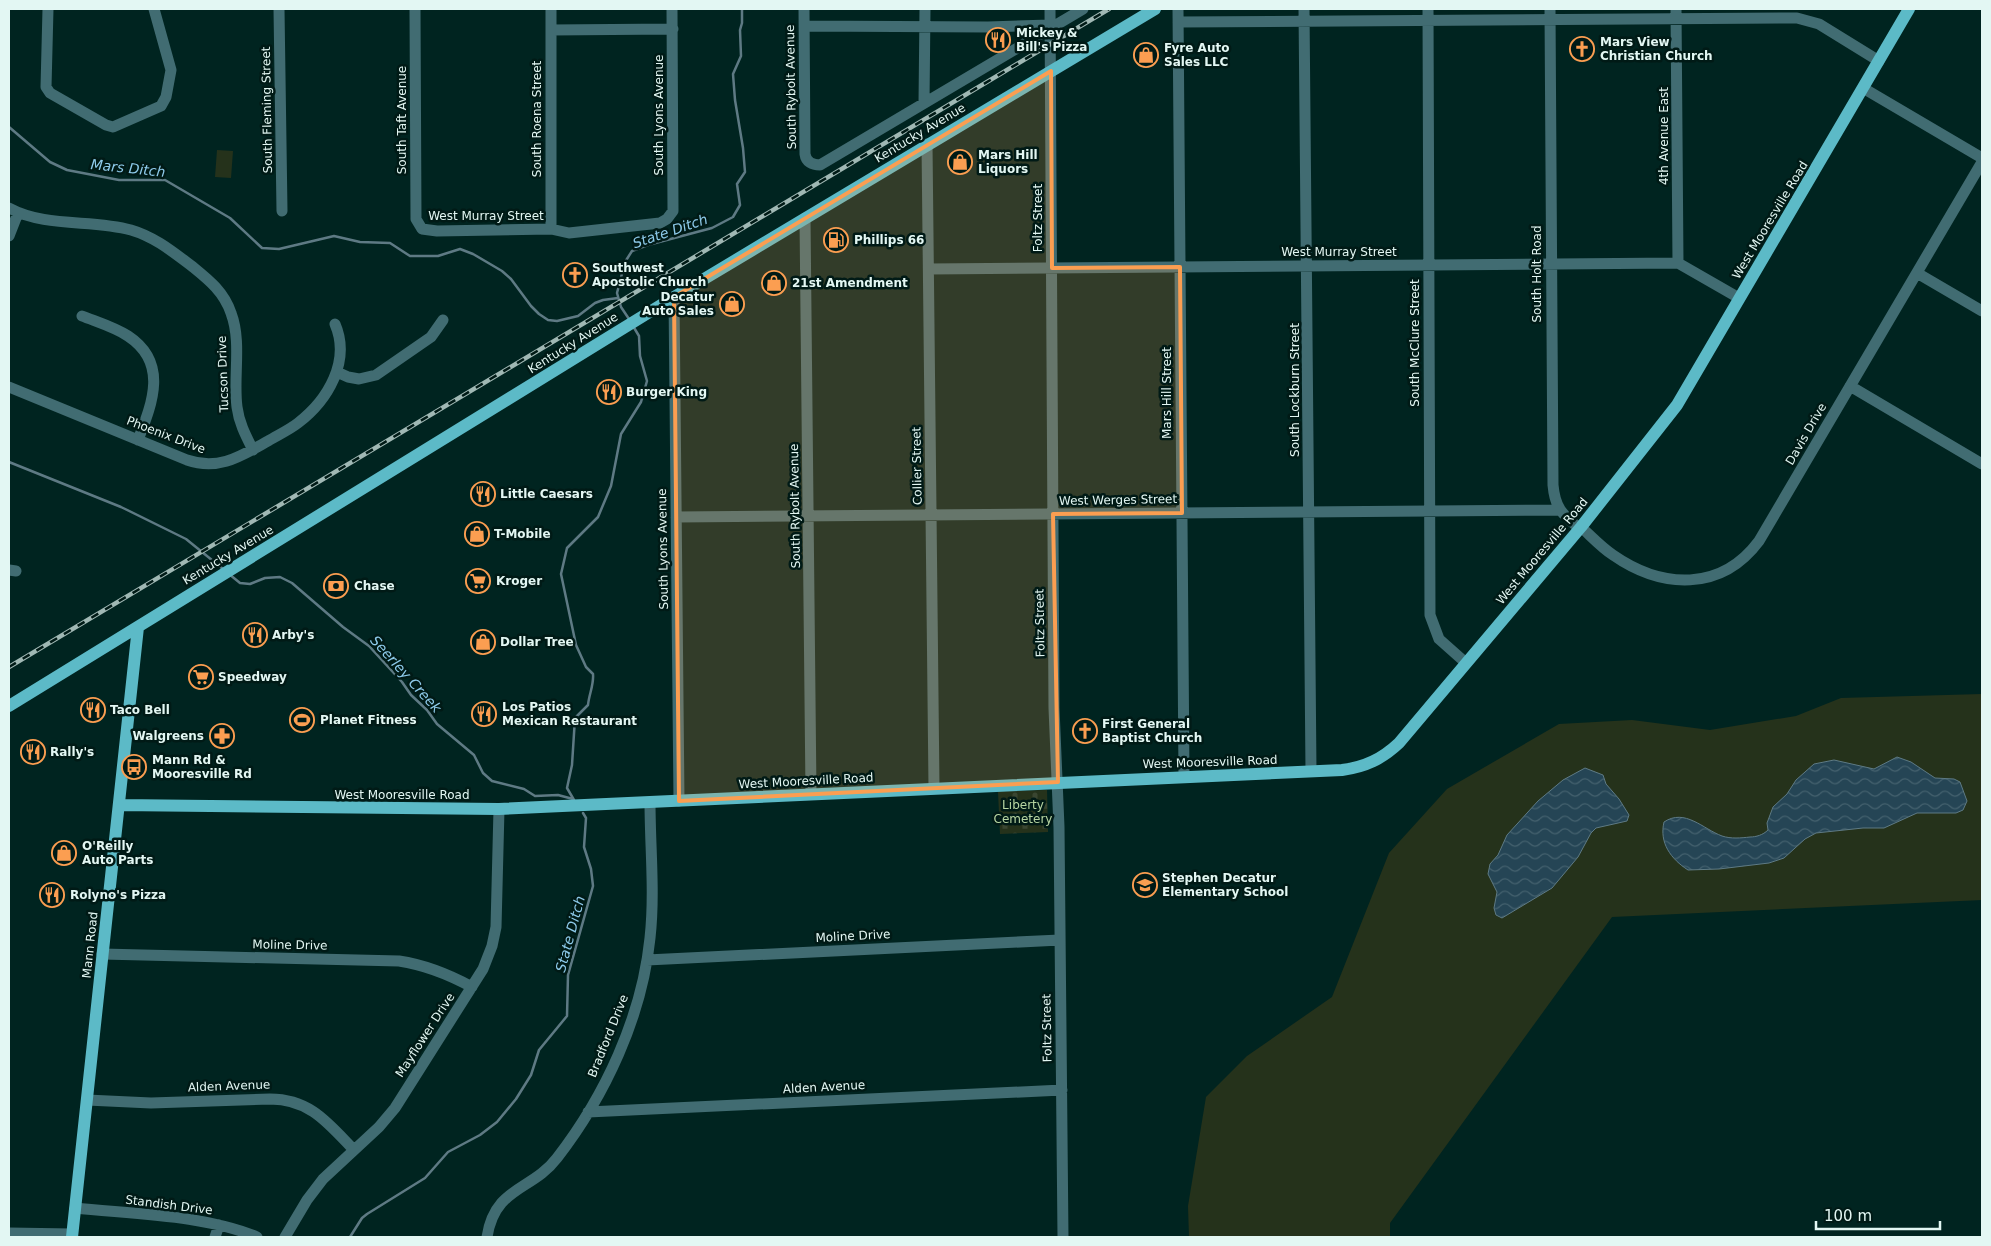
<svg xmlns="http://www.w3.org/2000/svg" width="1991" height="1246" viewBox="0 0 1991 1246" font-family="'DejaVu Sans',sans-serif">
<defs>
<pattern id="cemetery-stones" width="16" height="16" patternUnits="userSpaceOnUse" patternTransform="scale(1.25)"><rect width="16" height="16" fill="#25321b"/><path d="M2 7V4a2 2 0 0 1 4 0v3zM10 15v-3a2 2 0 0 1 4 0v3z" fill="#3a4631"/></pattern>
<pattern id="water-waves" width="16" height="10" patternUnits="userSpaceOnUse" patternTransform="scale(1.25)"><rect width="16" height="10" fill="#254555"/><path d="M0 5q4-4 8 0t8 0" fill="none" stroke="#44616e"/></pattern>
</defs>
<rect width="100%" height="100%" fill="#002420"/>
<path fill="#25321b" d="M217 150 233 151 231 178 215 177Z
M1982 694V900L1612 917 1390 1223V1237H1189L1188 1206 1206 1097 1247 1056 1332 997 1389 853 1447 789 1559 724 1632 720 1710 730 1796 716 1841 698Z"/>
<path fill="url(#cemetery-stones)" d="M1047 790 1048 832 1000 834 998 791Z"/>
<path fill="url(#water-waves)" stroke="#5e7a84" d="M1897 757 1911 762 1935 778 1954 779 1960 782 1967 801 1963 810 1956 813H1917L1884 828H1863L1816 833 1805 839 1784 858 1769 863 1719 869 1688 870C1671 859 1659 843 1664 822 1685 808 1703 829 1722 836 1731 839 1741 838 1750 837 1756 837 1763 835 1768 830L1767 823 1773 807 1787 794 1796 780 1814 764 1834 760 1874 769Z
M1585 768 1603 775 1606 784 1619 799 1629 815 1627 821 1596 828 1591 833 1578 857 1552 888 1502 918 1496 915 1494 908 1497 892 1488 874 1490 864 1498 855 1507 835 1538 801 1563 780Z"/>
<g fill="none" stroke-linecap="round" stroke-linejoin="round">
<path stroke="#5e7a84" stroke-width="2.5" d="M9 127 50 162 67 170 119 180H165L230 218 262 248 279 249 334 236 360 242 390 243 410 256H438L460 249 473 254 502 271 511 279 531 306 539 314 548 320 557 321 578 316 595 303 603 300 618 298
M629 319 621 307 617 293 625 262 632 251 648 245 712 228 733 217 740 205 737 184 745 172 743 148 735 100 733 74 741 56 740 30 742 23V9
M9 462 121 507 186 539 223 569
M229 574 240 583 250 584 265 578 280 577 292 583 343 627 369 646 402 682 411 695 427 710 437 724 474 755 483 773 492 781 524 789 535 796 558 795 573 799
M574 800 567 788 572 765 575 718 588 705C589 694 594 685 593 674L586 667 576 645 561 574 567 548 598 517 611 486 621 434 641 402 647 381 640 356 639 336 633 326
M350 1237 362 1218 367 1214 425 1178 448 1152 480 1135 497 1122 516 1099 531 1075 539 1050 567 1016 568 975 593 886 591 869 584 847 586 818 583 813"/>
<path stroke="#416c72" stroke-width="11" d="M48 9 46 87 50 93 106 125 113 127 161 106 166 97 171 70 154 9
M279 9 282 211
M415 9 416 219 422 229 437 231 551 229 569 233 660 223 667 219 673 211 672 9
M551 9V229
M804 9 805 154C806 162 812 165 820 165L1083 9
M1050 9 1054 708 1059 827 1063 1237
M1178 9 1184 776
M1304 9 1311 771
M1428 9 1430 615 1439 639 1466 663
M1550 9 1553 485C1555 508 1562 514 1579 528
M1676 9 1678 263
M1178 22 1797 18 1819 24 1879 61
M804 26 988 27 1050 25
M551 30 673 29
M1863 88 1982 158
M924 103 925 9
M927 144 934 788
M9 208C46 228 92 219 131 230 155 237 173 252 193 267 209 280 224 292 231 313 242 342 233 377 237 407 239 423 246 436 253 450
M805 218 811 794
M9 236 18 213
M929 269 1678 263 1739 298
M1917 273 1982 311
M674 297 679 801
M82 316C97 322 114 327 128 336 169 363 152 404 138 440
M337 372 348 377 359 379 376 375 431 337 443 320
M1850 386 1982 464
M9 387 187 460C219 471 241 456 268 441 278 435 289 430 298 423 328 400 351 361 335 324
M676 517 1560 510
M1581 527C1591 536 1601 547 1613 555 1662 589 1721 592 1759 541L1982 162
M9 570 16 571
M102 954 399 961C426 965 448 974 472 987
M647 960 1060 940
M87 1100 151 1103 270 1099C310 1099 328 1123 354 1150
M588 1112 1062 1090
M75 1208C131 1214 206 1215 257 1237
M9 1233 72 1234
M215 1237 219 1225
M285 1237 307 1200 323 1179 379 1127 395 1108 483 969 492 946 496 927 499 809
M487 1237C495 1186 532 1191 557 1158 605 1096 642 1017 650 938 655 893 650 847 650 802"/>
<path stroke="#5cbac7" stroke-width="12" d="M9 706 674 297 1155 9
M119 805 499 809 1342 770C1365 767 1382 759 1399 743L1581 527 1677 405 1909 9
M72 1237 138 627"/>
<defs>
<path id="rail" d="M9 667 1109 9"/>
</defs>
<use href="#rail" stroke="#a0b8b4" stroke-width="4.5"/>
<use href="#rail" stroke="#001a16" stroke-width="2.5" stroke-dasharray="8" stroke-linecap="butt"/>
</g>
<path fill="#fb9e51" fill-opacity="0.2" stroke="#fb9e51" stroke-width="4" stroke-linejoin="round" d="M1051 71 1052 268 1180 267 1182 513 1053 514 1058 782 679 801 674 297Z"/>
<defs>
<symbol id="restaurant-ring" viewBox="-11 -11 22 22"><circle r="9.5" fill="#001a16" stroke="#fb9e51" stroke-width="1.5"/><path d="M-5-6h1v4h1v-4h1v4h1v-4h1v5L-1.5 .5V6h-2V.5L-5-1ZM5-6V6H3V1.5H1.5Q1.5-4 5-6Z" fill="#fb9e51"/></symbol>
<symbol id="church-ring" viewBox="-11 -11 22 22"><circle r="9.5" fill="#001a16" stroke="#fb9e51" stroke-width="1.5"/><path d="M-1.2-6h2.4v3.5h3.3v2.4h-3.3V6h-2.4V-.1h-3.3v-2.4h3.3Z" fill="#fb9e51"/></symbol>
<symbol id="shop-ring" viewBox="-11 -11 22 22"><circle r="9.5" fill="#001a16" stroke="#fb9e51" stroke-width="1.5"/><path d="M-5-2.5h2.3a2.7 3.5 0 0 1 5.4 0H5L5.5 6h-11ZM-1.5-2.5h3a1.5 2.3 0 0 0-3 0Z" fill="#fb9e51"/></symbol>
<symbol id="fuel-ring" viewBox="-11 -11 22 22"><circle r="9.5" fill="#001a16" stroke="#fb9e51" stroke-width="1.5"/><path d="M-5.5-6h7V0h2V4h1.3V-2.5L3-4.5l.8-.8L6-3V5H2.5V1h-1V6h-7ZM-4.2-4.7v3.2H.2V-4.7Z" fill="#fb9e51"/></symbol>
<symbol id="supermarket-ring" viewBox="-11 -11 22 22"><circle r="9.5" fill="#001a16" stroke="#fb9e51" stroke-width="1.5"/><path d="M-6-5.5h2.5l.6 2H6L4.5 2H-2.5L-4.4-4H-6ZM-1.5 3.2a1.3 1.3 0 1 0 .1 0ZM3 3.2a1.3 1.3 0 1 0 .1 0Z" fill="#fb9e51"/></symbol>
<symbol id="bank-ring" viewBox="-11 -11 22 22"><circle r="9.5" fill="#001a16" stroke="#fb9e51" stroke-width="1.5"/><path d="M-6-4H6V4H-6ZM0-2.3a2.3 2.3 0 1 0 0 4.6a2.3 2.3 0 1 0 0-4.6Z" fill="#fb9e51"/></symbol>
<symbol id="stadium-ring" viewBox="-11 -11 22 22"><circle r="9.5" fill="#001a16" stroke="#fb9e51" stroke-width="1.5"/><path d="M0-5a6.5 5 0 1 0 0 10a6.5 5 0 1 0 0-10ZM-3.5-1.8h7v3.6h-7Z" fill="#fb9e51"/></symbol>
<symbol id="pharmacy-ring" viewBox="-11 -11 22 22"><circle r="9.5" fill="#001a16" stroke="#fb9e51" stroke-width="1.5"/><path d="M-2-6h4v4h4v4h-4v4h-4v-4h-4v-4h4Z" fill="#fb9e51"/></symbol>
<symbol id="bus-ring" viewBox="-11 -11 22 22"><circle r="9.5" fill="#001a16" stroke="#fb9e51" stroke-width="1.5"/><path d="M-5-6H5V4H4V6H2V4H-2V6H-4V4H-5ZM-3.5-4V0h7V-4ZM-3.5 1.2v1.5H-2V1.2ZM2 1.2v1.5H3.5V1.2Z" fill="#fb9e51"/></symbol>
<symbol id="school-ring" viewBox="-11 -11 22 22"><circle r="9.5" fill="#001a16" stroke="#fb9e51" stroke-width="1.5"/><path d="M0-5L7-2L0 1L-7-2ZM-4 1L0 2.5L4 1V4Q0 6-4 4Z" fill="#fb9e51"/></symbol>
</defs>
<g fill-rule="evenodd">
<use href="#restaurant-ring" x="984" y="26" width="28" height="28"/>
<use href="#church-ring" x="1568" y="35" width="28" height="28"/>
<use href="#shop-ring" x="1132" y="41" width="28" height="28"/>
<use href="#shop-ring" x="946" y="148" width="28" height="28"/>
<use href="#fuel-ring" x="822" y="226" width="28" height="28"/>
<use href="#church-ring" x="561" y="261" width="28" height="28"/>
<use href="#shop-ring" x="760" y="269" width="28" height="28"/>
<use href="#shop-ring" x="718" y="290" width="28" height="28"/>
<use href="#restaurant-ring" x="595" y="378" width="28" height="28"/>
<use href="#restaurant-ring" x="469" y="480" width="28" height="28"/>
<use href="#shop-ring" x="463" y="520" width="28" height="28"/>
<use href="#supermarket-ring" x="464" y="567" width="28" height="28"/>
<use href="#bank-ring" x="322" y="572" width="28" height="28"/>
<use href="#restaurant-ring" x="241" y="621" width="28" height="28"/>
<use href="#shop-ring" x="469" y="628" width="28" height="28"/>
<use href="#supermarket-ring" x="187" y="663" width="28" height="28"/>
<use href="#restaurant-ring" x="79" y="696" width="28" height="28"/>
<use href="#restaurant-ring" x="470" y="700" width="28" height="28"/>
<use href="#stadium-ring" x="288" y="706" width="28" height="28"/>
<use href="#church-ring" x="1071" y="717" width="28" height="28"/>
<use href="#pharmacy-ring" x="208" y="722" width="28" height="28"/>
<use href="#restaurant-ring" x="19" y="738" width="28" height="28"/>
<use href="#bus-ring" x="120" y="753" width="28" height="28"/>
<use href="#shop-ring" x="50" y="839" width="28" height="28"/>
<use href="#school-ring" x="1131" y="871" width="28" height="28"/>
<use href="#restaurant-ring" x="38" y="881" width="28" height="28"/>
</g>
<g text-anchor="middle" stroke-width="5" stroke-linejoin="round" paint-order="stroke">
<g font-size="12" font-weight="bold" fill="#e3f7f3" stroke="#001a16" text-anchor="start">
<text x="1016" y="37">Mickey &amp;<tspan x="1016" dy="14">Bill's Pizza</tspan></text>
<text x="1600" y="46">Mars View<tspan x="1600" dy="14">Christian Church</tspan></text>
<text x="1164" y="52">Fyre Auto<tspan x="1164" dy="14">Sales LLC</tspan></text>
<text x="978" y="159">Mars Hill<tspan x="978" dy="14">Liquors</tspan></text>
<text x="854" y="244">Phillips 66</text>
<text x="592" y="272">Southwest<tspan x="592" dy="14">Apostolic Church</tspan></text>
<text x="792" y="287">21st Amendment</text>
<text x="714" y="301" text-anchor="end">Decatur<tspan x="714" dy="14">Auto Sales</tspan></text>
<text x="626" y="396">Burger King</text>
<text x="500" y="498">Little Caesars</text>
<text x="494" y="538">T-Mobile</text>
<text x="496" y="585">Kroger</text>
<text x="354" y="590">Chase</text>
<text x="272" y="639">Arby's</text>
<text x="500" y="646">Dollar Tree</text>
<text x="218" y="681">Speedway</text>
<text x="502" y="711">Los Patios<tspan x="502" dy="14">Mexican Restaurant</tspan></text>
<text x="110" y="714">Taco Bell</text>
<text x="320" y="724">Planet Fitness</text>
<text x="1102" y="728">First General<tspan x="1102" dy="14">Baptist Church</tspan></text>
<text x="204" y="740" text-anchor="end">Walgreens</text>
<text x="50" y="756">Rally's</text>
<text x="152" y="764">Mann Rd &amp;<tspan x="152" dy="14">Mooresville Rd</tspan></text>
<text x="82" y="850">O'Reilly<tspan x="82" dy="14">Auto Parts</tspan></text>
<text x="1162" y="882">Stephen Decatur<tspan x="1162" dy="14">Elementary School</tspan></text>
<text x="70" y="899">Rolyno's Pizza</text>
</g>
<g font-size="12" fill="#e3f7f3" stroke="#001a16">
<text transform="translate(791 87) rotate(-91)" y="4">South Rybolt Avenue</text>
<text transform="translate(267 110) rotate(-91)" y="4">South Fleming Street</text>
<text transform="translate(659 115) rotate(-90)" y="4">South Lyons Avenue</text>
<text transform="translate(537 119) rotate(-90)" y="4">South Roena Street</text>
<text transform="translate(402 120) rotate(-90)" y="4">South Taft Avenue</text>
<text transform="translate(920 133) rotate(-31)" y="4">Kentucky Avenue</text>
<text transform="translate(1664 136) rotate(-90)" y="4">4th Avenue East</text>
<text x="486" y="220">West Murray Street</text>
<text transform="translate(1038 218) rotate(-90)" y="4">Foltz Street</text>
<text transform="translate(1770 220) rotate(-59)" y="4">West Mooresville Road</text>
<text x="1339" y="256">West Murray Street</text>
<text transform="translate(1537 274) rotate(-90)" y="4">South Holt Road</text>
<text transform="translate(573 343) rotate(-32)" y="4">Kentucky Avenue</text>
<text transform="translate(1415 343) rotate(-90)" y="4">South McClure Street</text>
<text transform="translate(223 374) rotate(-92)" y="4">Tucson Drive</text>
<text transform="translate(1295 390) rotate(-90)" y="4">South Lockburn Street</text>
<text transform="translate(1167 393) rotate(-90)" y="4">Mars Hill Street</text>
<text transform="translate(1806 434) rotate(-60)" y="4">Davis Drive</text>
<text transform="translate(166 435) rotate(21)" y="4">Phoenix Drive</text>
<text transform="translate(917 466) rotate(-91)" y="4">Collier Street</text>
<text transform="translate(1118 500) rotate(-1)" y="4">West Werges Street</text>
<text transform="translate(795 506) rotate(-91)" y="4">South Rybolt Avenue</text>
<text transform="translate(663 549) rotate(-91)" y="4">South Lyons Avenue</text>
<text transform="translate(1542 551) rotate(-50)" y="4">West Mooresville Road</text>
<text transform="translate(228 555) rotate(-31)" y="4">Kentucky Avenue</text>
<text transform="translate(1040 623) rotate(-91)" y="4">Foltz Street</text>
<text transform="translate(1210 762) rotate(-2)" y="4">West Mooresville Road</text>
<text transform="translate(806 781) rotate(-3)" y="4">West Mooresville Road</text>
<text x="402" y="799">West Mooresville Road</text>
<text transform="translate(853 936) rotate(-3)" y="4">Moline Drive</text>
<text transform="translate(90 945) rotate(-84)" y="4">Mann Road</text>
<text transform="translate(290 945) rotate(1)" y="4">Moline Drive</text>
<text transform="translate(1047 1028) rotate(-91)" y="4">Foltz Street</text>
<text transform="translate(425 1035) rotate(-57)" y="4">Mayflower Drive</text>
<text transform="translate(608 1036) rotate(-68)" y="4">Bradford Drive</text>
<text transform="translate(229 1086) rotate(-2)" y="4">Alden Avenue</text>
<text transform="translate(824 1087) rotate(-3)" y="4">Alden Avenue</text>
<text transform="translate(169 1205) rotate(7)" y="4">Standish Drive</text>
</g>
<g font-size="12" fill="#b7d5a2" stroke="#001a16">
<text x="1023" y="809">Liberty<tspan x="1023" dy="14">Cemetery</tspan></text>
</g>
<g font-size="14" font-style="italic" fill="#8dcaea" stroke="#001a16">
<text transform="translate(128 168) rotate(6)" y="5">Mars Ditch</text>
<text transform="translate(670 231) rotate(-19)" y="5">State Ditch</text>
<text transform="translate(406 674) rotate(48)" y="5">Seerley Creek</text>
<text transform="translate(570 934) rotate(-75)" y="5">State Ditch</text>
</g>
</g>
<rect width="1991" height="1246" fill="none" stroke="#e3f7f3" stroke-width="20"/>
<path d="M1816 1221v8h124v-8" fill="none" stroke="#e3f7f3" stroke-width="2.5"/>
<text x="1824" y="1221" font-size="15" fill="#e3f7f3" stroke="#001a16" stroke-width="4" paint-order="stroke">100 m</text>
</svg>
